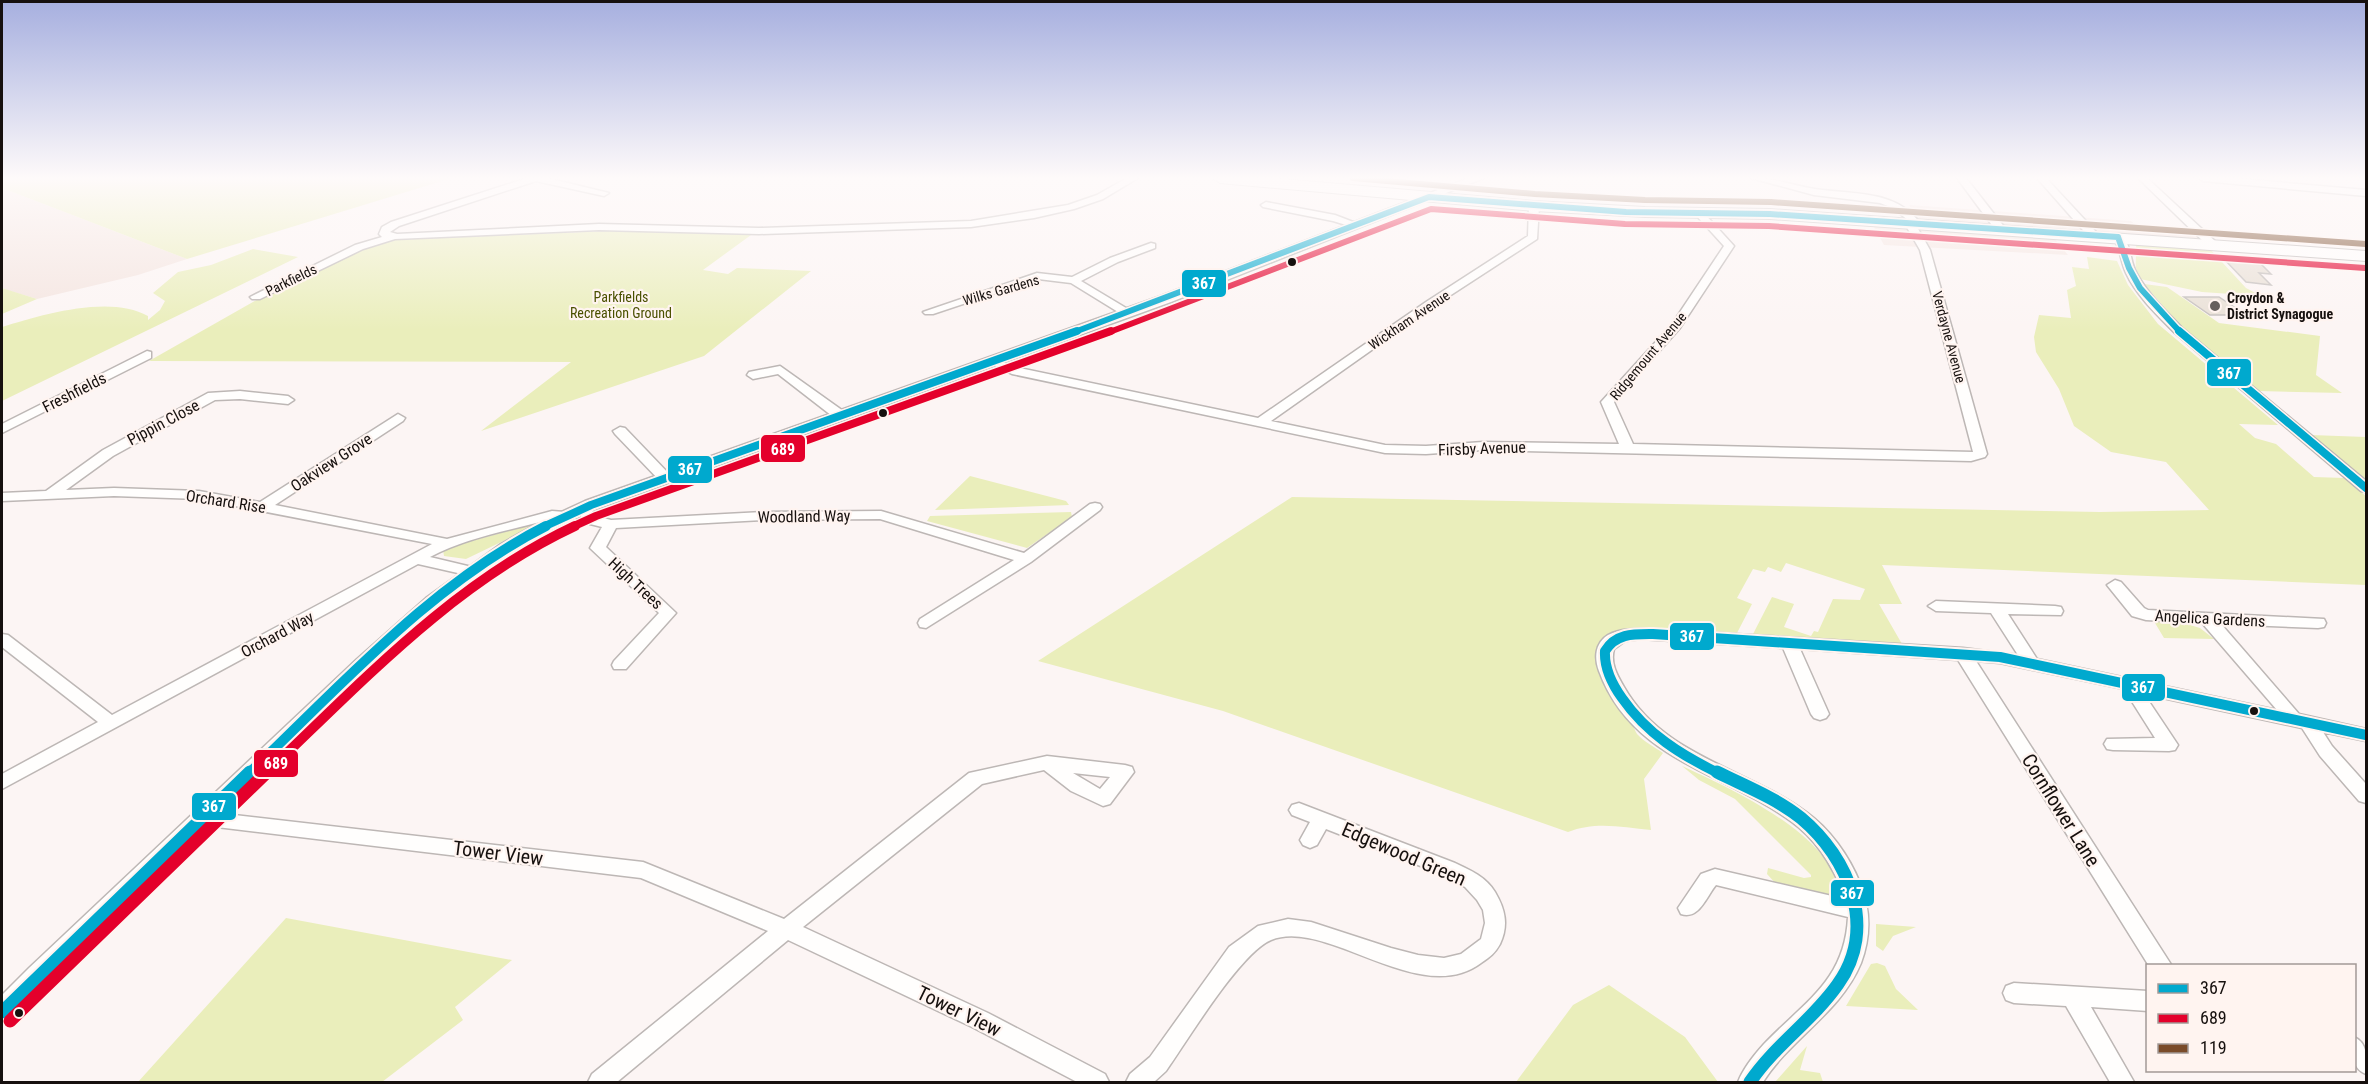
<svg xmlns="http://www.w3.org/2000/svg" width="2368" height="1084" viewBox="0 0 2368 1084" font-family="'Roboto Condensed',sans-serif">
<rect width="100%" height="100%" fill="#fcf5f4"/>
<path fill="#f4e5e0" d="M2 188 187 259 138 275 37 299 7 290 2 288Z
M1909 205 2131 221 2136 225 2190 229 2202 241 2054 238 2068 255 1884 245 1869 218 1921 221Z"/>
<path fill="#eaeebb" d="M2 178H452L187 259 2 188Z
M632 230 751 235 703 270 728 274 737 268 811 271 704 356 481 431 571 362 149 361 260 298 361 248 392 240Z
M2136 245 2210 249 2246 288 2261 296 2202 292 2140 279C2133 266 2137 259 2136 245Z
M253 249 298 257 2 401V327C40 315 110 294 148 316V320L160 310 165 301 153 293 178 272 211 265Z
M2087 257 2117 261 2128 285 2158 324 2278 425 2239 424 2255 438 2276 444 2314 477 2344 478 2366 496V585L1882 565 1902 604H1879L1902 644 1752 636 1772 597 1794 604 1784 627 1811 636 1814 631 1818 632 1833 599 1860 600 1865 589 1786 563 1781 572 1768 567 1765 572 1753 569 1737 598 1752 604 1737 633 1641 629 1601 643C1585 672 1616 700 1631 721 1634 725 1634 730 1637 734 1644 742 1655 747 1663 753L1644 779 1651 830C1622 827 1595 821 1568 832L1223 711 1038 661 1292 497 2100 512 2209 510 2166 462 2111 452 2074 426 2059 389 2036 352 2034 337 2039 315 2071 318 2067 290 2076 286 2072 267 2089 269Z
M2144 284 2167 287 2219 323 2320 336 2316 375 2342 393 2258 391 2184 330Z
M2 288 37 299 2 314Z
M2311 435 2366 437V481L2363 479Z
M970 476 1066 501 1069 505 935 510Z
M1071 512 1072 517 1027 548 927 521 930 516Z
M530 525H536L466 559 444 556 443 550 453 546Z
M2170 619 2200 628 2214 639 2164 638 2155 623 2159 620Z
M1682 766C1725 786 1837 836 1837 892L1827 896 1777 885 1767 874 1768 868 1804 878 1811 877V875L1735 799 1699 780Z
M286 918 512 960 455 1007 463 1020 382 1082H138Z
M1876 924 1916 927 1893 936 1883 951 1876 946Z
M1877 963 1885 966 1896 989 1918 1010 1846 1006 1871 964Z
M1609 985 1685 1037 1718 1082H1516L1573 1005Z
M1807 1046 1800 1070 1820 1073 1823 1082H1775Z"/>
<path fill="#e9e0d6" stroke="#c4bfbc" stroke-width="1.5" d="M2222 257 2257 260 2271 274 2259 273 2271 285 2246 282Z
M2184 297H2219L2246 315H2210Z"/>
<g fill="none" stroke-linecap="round" stroke-linejoin="round">
<defs>
<path id="minor" d="M527 178H547L609 193 604 196 536 181 399 226 390 232 397 234 599 224 759 228 971 221 1068 205 1097 195 1127 178H1138L1103 199 1074 209 1034 218 971 227 759 234 599 230 395 239 363 249 260 299H252L250 297 355 245 382 237 379 234 382 227 391 222Z
M1751 178C1773 177 1793 186 1815 189 1854 195 1895 189 1921 224L1917 227 1930 250 1987 454 1985 457 1971 461 1483 450 1426 454 1385 453 1012 374 986 362 992 358 1015 367 1258 418 1426 302 1528 236 1529 206 1534 203 1539 206 1537 239 1434 306 1271 421 1385 445 1426 446 1483 442 1619 444 1601 402 1672 324 1724 246 1694 213 1699 210 1702 211 1734 246 1680 328 1614 402 1633 444 1973 452 1920 250 1905 224 1909 221 1893 208 1880 203 1814 195Z
M1957 178H1966L2005 228V232H1997Z
M2037 178H2046L2097 233V237H2089Z
M2138 178H2147L2216 242V246H2208Z
M2198 178H2231L2366 190V196L2203 181Z
M1266 202 1335 215 1361 225 1356 228 1333 221 1263 207 1261 205Z
M2118 234 2122 235C2133 250 2129 260 2137 274 2148 294 2166 311 2182 328L2366 481V492L2361 491 2174 332C2157 315 2136 295 2126 273 2120 260 2121 249 2113 237Z
M1151 243 1155 244V248L1118 262 1081 281 1131 311V315H1123L1071 283 1038 279 933 314H925L923 312 1037 273 1072 277 1110 258Z
M147 351 151 352V358L2 433V424Z
M780 366 846 413 848 416 846 419H836L778 374 753 379 747 375 749 372Z
M240 391 288 396 294 400 288 404 240 399 215 400 113 456 66 490 114 488 199 491 260 502 398 414 405 418 403 421 275 505 447 539 552 511 565 512 569 518 562 522 552 519C511 530 468 537 430 557L476 568 479 571 476 574 471 576 418 564 2 789V774L98 722 2 647V634L8 635 112 715 432 544 199 499 114 496 2 501V493L46 491 103 450 208 393Z
M620 427 625 428 671 476 673 479 671 482H661L615 434 613 431Z
M1095 503 1100 504 1102 507 1100 510 1031 562 926 628 920 627 918 623 920 619 1014 560 880 519 763 520 616 528 606 547 676 613 626 669H614L612 665 614 661 659 613 590 548 602 527 590 524 573 510 575 507C587 504 596 517 611 520L763 512 881 511 1024 553 1090 504Z
M2115 580 2121 582 2144 608 2148 610 2324 619 2326 623 2324 627 2318 628 2221 624 2299 714 2366 729V741L2323 732 2332 746 2366 784V803L2359 801 2320 756 2302 728 2144 694 2178 745 2175 750 2169 751 2113 750 2107 749 2104 744 2107 739 2155 738 2124 689 2000 663 1976 661 2172 966H2149L1958 660 1800 649 1829 714 1826 718 1820 720 1814 718 1811 714 1783 648 1641 639 1625 641 1614 649C1610 663 1617 675 1624 687 1663 756 1746 768 1806 812 1830 829 1849 856 1860 883 1871 910 1871 936 1861 963 1841 1012 1790 1039 1763 1082H1738C1743 1069 1754 1055 1764 1044 1804 1002 1845 981 1848 917L1716 885C1706 897 1699 920 1681 914L1678 908 1701 874 1715 869 1845 899 1844 895C1833 867 1817 840 1792 822 1724 772 1632 761 1599 671 1594 658 1595 643 1608 635 1622 628 1638 629 1653 629L1963 648 2018 655 1991 613 1936 611 1928 606 1936 601 2055 606 2061 607 2063 611 2061 615 2008 614 2037 659 2277 710 2202 623 2146 620 2132 616 2107 585Z
M1047 756 1125 765 1132 767 1134 772 1110 804 1103 806 1071 791 1044 770 982 784 803 927 988 1013 1105 1074 1109 1082H1077L972 1027 788 940 617 1082H588L592 1074 768 931 641 878 200 825 193 823 190 818 193 813 200 811 643 862 784 919 969 773ZM1073 773 1110 777 1100 789Z
M1299 803 1455 863C1470 870 1486 877 1495 892 1505 909 1509 925 1500 944 1495 953 1490 957 1481 963 1420 1009 1326 917 1271 940 1240 953 1187 1041 1166 1071L1154 1082H1126L1130 1074 1150 1057 1229 947 1258 926 1288 919 1311 922 1391 948 1418 955 1444 958 1461 954 1481 939 1485 923 1483 910 1477 900 1465 887 1441 874 1326 829 1317 845 1310 848 1303 845 1300 840 1310 822 1292 815 1289 810 1292 805Z
M2014 983 2148 991V1011L2091 1007 2134 1082H2110L2066 1006 2014 1003 2006 1000 2003 993 2006 986Z
M2354 1037C2368 1043 2367 1059 2366 1074 2350 1068 2354 1052 2354 1037Z"/>
<path id="tertiary" d="M1469 178H1484L1171 302 597 509C568 522 539 535 512 552 430 606 361 678 290 746 196 836 104 928 12 1020L2 1024V995L29 968 357 659 426 598 501 544 542 521 585 501 1161 296Z"/>
<path id="trunk" d="M1212 178H1271L1534 201 1645 207 1770 209 2366 251V261L1770 219 1645 217 1534 211 1220 183Z"/>
</defs>
<use href="#minor" stroke="#bdb7b5" stroke-width="3"/>
<use href="#tertiary" stroke="#bdb7b5" stroke-width="3"/>
<use href="#trunk" stroke="#bdb7b5" stroke-width="2"/>
<use href="#minor" fill="#fffefd" fill-rule="evenodd"/>
<use href="#tertiary" fill="#fffefd" fill-rule="evenodd"/>
<use href="#trunk" fill="#fffefd" fill-rule="evenodd"/>
<defs>
<path id="bus-1-far3" d="M2118 237 2129 268 2140 288 2181 333
M1072 333 1429 197 1626 212 1770 214 2118 237"/>
<path id="bus-1-far2" d="M2179 331 2366 488
M543 527 591 505 1077 331"/>
<path id="bus-1-far1" d="M248 774C341 686 431 584 546 526
M1720 774C1681 755 1647 734 1622 698 1612 684 1604 669 1605 651 1616 633 1634 634 1653 634L2000 657 2366 735"/>
<path id="bus-1" d="M1717 772C1745 786 1776 798 1801 818 1849 858 1878 928 1838 984 1813 1020 1775 1045 1750 1082
M2 1012 250 772"/>
<path id="bus-2-far3" d="M1107 333 1431 209 1625 224 1769 226 2365 268"/>
<path id="bus-2-far2" d="M572 527 596 516 1111 331"/>
<path id="bus-2-far1" d="M265 774C362 682 453 583 575 526"/>
<path id="bus-2" d="M10 1021 267 772"/>
<path id="bus-3" d="M1353 178 1535 194 1645 200 1771 202 2366 244"/>
</defs>
<use href="#bus-1-far3" stroke="#fff4f0" stroke-width="9"/>
<use href="#bus-1-far2" stroke="#fff4f0" stroke-width="11"/>
<use href="#bus-1-far1" stroke="#fff4f0" stroke-width="14"/>
<use href="#bus-1" stroke="#fff4f0" stroke-width="17"/>
<use href="#bus-2-far3" stroke="#fff4f0" stroke-width="9"/>
<use href="#bus-2-far2" stroke="#fff4f0" stroke-width="11"/>
<use href="#bus-2-far1" stroke="#fff4f0" stroke-width="14"/>
<use href="#bus-2" stroke="#fff4f0" stroke-width="17"/>
<use href="#bus-3" stroke="#fff4f0" stroke-width="9"/>
<use href="#bus-1-far3" stroke="#00a9ce" stroke-width="6"/>
<use href="#bus-1-far2" stroke="#00a9ce" stroke-width="8"/>
<use href="#bus-1-far1" stroke="#00a9ce" stroke-width="10"/>
<use href="#bus-1" stroke="#00a9ce" stroke-width="13"/>
<use href="#bus-2-far3" stroke="#e4002b" stroke-width="6"/>
<use href="#bus-2-far2" stroke="#e4002b" stroke-width="8"/>
<use href="#bus-2-far1" stroke="#e4002b" stroke-width="10"/>
<use href="#bus-2" stroke="#e4002b" stroke-width="13"/>
<use href="#bus-3" stroke="#7a4b2a" stroke-width="6"/>
</g>
<linearGradient id="sky" x2="0" y2="1"><stop stop-color="#a6afdf"/><stop offset="0.54" stop-color="#fefafa"/><stop offset="1" stop-color="#fefafa" stop-opacity="0"/></linearGradient>
<rect width="2368" height="330" fill="url(#sky)"/>
<g fill="#16100e" stroke="#fff4f0" stroke-width="2">
<circle cx="1292" cy="262" r="5"/>
<circle cx="883" cy="413" r="5"/>
<circle cx="2254" cy="711" r="5"/>
<circle cx="19" cy="1013" r="5"/>
</g>
<circle fill="#66605e" stroke="#fff4f0" stroke-width="2" cx="2215" cy="306" r="6"/>
<g text-anchor="middle" stroke-width="4.5" stroke-linejoin="round" paint-order="stroke">
<g font-size="14" fill="#16100e" stroke="#fff4f0">
<text transform="translate(291 280) rotate(-26)" y="5">Parkfields</text>
<text transform="translate(1001 290) rotate(-16)" y="5">Wilks Gardens</text>
<text transform="translate(1409 320) rotate(-34)" y="5">Wickham Avenue</text>
<text transform="translate(1949 337) rotate(75)" y="5">Verdayne Avenue</text>
<text transform="translate(1648 356) rotate(-50)" y="5">Ridgemount Avenue</text>
</g>
<g font-size="14" fill="#4a5000" stroke="#fff4f0">
<text x="621" y="302">Parkfields<tspan x="621" dy="16">Recreation Ground</tspan></text>
</g>
<g font-size="14" font-weight="bold" fill="#16100e" stroke="#fff4f0" text-anchor="start">
<text x="2227" y="303">Croydon &amp;<tspan x="2227" dy="16">District Synagogue</tspan></text>
</g>
<g font-size="16" fill="#16100e" stroke="#fff4f0">
<text transform="translate(74 392) rotate(-27)" y="6">Freshfields</text>
<text transform="translate(163 422) rotate(-28)" y="6">Pippin Close</text>
<text transform="translate(1482 448) rotate(-2)" y="6">Firsby Avenue</text>
<text transform="translate(331 462) rotate(-33)" y="6">Oakview Grove</text>
<text transform="translate(226 501) rotate(9)" y="6">Orchard Rise</text>
<text transform="translate(804 516) rotate(-1)" y="6">Woodland Way</text>
<text transform="translate(636 583) rotate(43)" y="6">High Trees</text>
<text transform="translate(2210 618) rotate(3)" y="6">Angelica Gardens</text>
<text transform="translate(277 634) rotate(-28)" y="6">Orchard Way</text>
</g>
<g font-size="20" fill="#16100e" stroke="#fff4f0">
<text transform="translate(2061 810) rotate(58)" y="7">Cornflower Lane</text>
<text transform="translate(498 853) rotate(7)" y="7">Tower View</text>
<text transform="translate(1404 854) rotate(23)" y="7">Edgewood Green</text>
<text transform="translate(959 1011) rotate(26)" y="7">Tower View</text>
</g>
</g>
<g stroke="#fff4f0" stroke-width="2">
<rect x="1181" y="269" width="46" height="29" rx="6" fill="#00a9ce"/>
<rect x="2206" y="358" width="46" height="29" rx="6" fill="#00a9ce"/>
<rect x="760" y="434" width="46" height="29" rx="6" fill="#e4002b"/>
<rect x="667" y="455" width="46" height="29" rx="6" fill="#00a9ce"/>
<rect x="1669" y="622" width="46" height="29" rx="6" fill="#00a9ce"/>
<rect x="2121" y="673" width="45" height="29" rx="6" fill="#00a9ce"/>
<rect x="253" y="749" width="46" height="29" rx="6" fill="#e4002b"/>
<rect x="191" y="792" width="46" height="29" rx="6" fill="#00a9ce"/>
<rect x="1830" y="879" width="45" height="28" rx="6" fill="#00a9ce"/>
</g>
<g font-size="16" text-anchor="middle" font-weight="bold" fill="#fff">
<text x="1204" y="289">367</text>
<text x="2229" y="379">367</text>
<text x="783" y="455">689</text>
<text x="690" y="475">367</text>
<text x="1692" y="642">367</text>
<text x="2143" y="693">367</text>
<text x="276" y="769">689</text>
<text x="214" y="812">367</text>
<text x="1852" y="899">367</text>
</g>
<rect width="2368" height="1084" fill="none" stroke="#16100e" stroke-width="6"/>
<rect x="2146" y="964" width="210" height="108" fill="#fff4f0" stroke="#a29996" stroke-width="1.5"/>
<rect x="2158" y="984" width="30" height="9" fill="#00a9ce" stroke="#a29996" stroke-width="1.5"/>
<text x="2200" y="994" font-size="18" fill="#16100e">367</text>
<rect x="2158" y="1014" width="30" height="9" fill="#e4002b" stroke="#a29996" stroke-width="1.5"/>
<text x="2200" y="1024" font-size="18" fill="#16100e">689</text>
<rect x="2158" y="1044" width="30" height="9" fill="#7a4b2a" stroke="#a29996" stroke-width="1.5"/>
<text x="2200" y="1054" font-size="18" fill="#16100e">119</text>
</svg>
